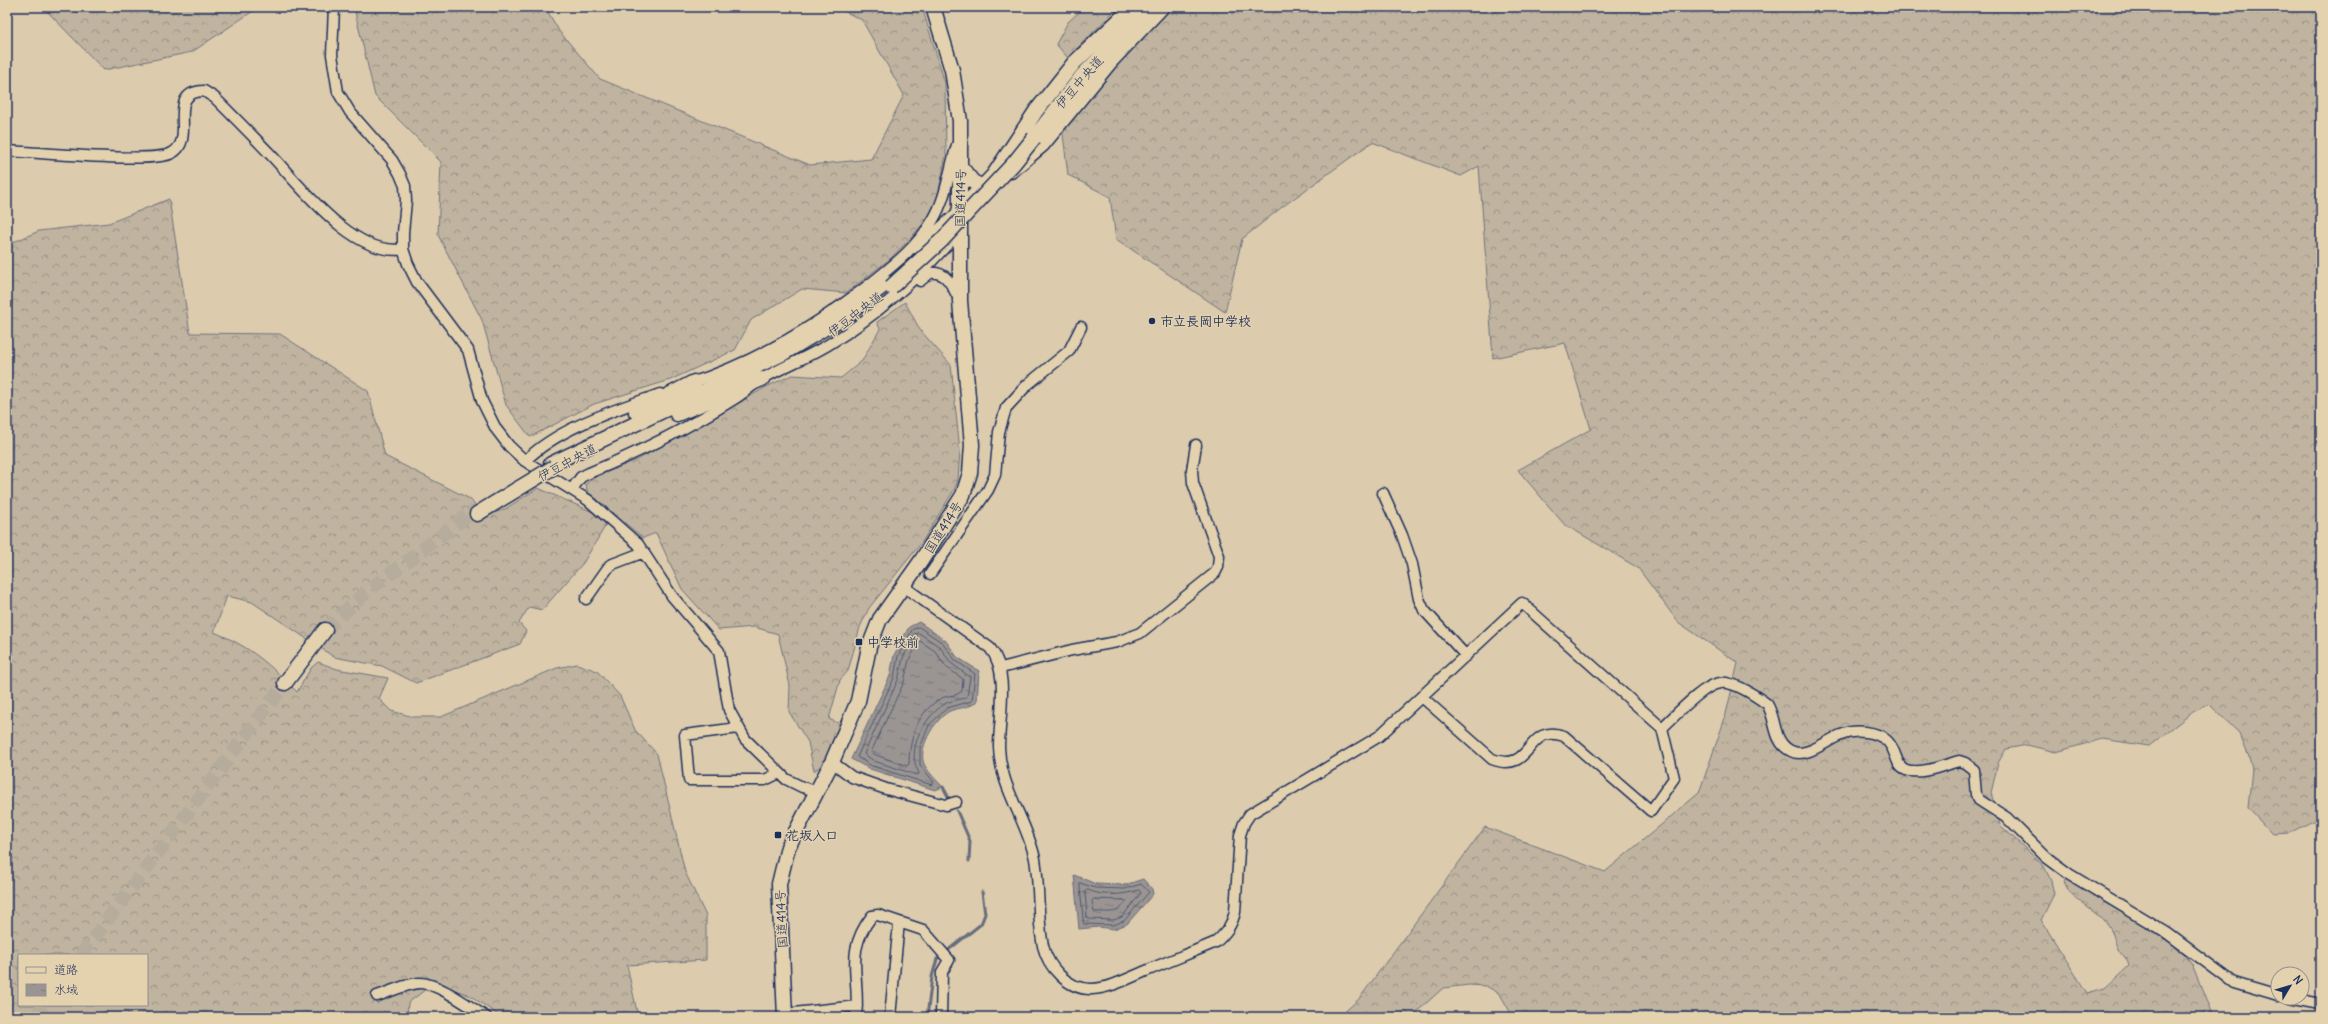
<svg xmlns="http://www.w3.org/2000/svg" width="2328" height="1024" viewBox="0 0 2328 1024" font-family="Delius,'Klee One',sans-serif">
<defs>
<pattern id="forest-crowns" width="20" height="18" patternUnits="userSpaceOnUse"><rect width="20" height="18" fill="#c0b4a0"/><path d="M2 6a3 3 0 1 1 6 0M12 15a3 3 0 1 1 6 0" fill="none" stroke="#9b9386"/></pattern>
<pattern id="water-ripples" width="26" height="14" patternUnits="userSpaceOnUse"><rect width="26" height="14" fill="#9a9592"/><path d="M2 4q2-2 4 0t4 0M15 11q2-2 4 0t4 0" fill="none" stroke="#7d7a7a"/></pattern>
</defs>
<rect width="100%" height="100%" fill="#dccbac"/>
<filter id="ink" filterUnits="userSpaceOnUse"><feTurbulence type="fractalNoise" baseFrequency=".025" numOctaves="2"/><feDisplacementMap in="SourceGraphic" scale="8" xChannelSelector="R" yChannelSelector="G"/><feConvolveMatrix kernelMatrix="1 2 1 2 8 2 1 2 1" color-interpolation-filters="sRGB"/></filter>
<g filter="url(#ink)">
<path fill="url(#forest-crowns)" stroke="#6e727f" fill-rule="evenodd" d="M43 7H259L192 52 104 70Z
M371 7H545L559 31 600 79 810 165 871 159 904 95 862 20 836 7H922L945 83 946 155 937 200 927 219 910 239 890 259 846 293 802 289 751 320 735 350 670 380 594 404 530 437 506 405 482 320 438 235 441 162 375 96 355 12Z
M1079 7H1118L1068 58 1056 44 1068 22 1080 11Z
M1168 7H2321V821H2313L2289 833 2272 834 2248 808 2252 769 2249 757 2239 733 2209 704 2193 712 2149 746 2102 739 2056 752 2027 745 2006 749 1998 763 1991 793 2000 825 2044 866 2051 881 2054 894 2041 920 2087 993 2105 988 2129 966C2127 958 2122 955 2118 948 2114 939 2113 931 2106 923 2093 908 2070 900 2064 881L2067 878 2181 949 2192 964 2213 1017H1513L1500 994 1486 986 1469 985 1443 988 1411 1017H1339L1359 999 1485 827 1605 872 1699 793 1725 718 1738 663 1678 622 1638 568 1564 524 1518 470 1591 429 1565 343 1493 358 1479 166 1461 176 1372 142 1282 207 1242 239 1225 312 1116 239 1110 197 1068 175 1061 118Z
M169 199 190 333 280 334 368 391 385 456 470 499 484 517 505 509 538 488 595 513 606 525 583 563 542 610 529 607 519 623 526 631 520 644 416 683 382 666 334 657 252 602 227 596 214 632C251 647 269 664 297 692L311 668 318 662 337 669 388 678 379 699 391 711 414 717H441L557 668 577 664 597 671 620 696 635 730 657 754 685 872 706 916V960L627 965 638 1017H501L471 996 435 982 408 1003 407 1017H7V245L39 231 109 223ZM19 955H147V1005H19Z
M905 302 920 330 951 365 960 451 958 480 954 490 922 542 869 608 860 627 848 671 840 680 829 719 840 724 822 765 814 771 808 742 789 712 790 686 778 634 754 627 719 630 682 589 656 533 643 538 587 491 586 484 595 477 639 459 768 386 792 375 841 378 862 361 880 329 877 322Z"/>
<path fill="url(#water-ripples)" stroke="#676c7d" d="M919 622 946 641 957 657 979 671 977 702C968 709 957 707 948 712 934 721 916 750 925 766 930 774 937 781 943 787L935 790 870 769 851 759 890 676 894 655 909 627Z
M1074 875 1096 884 1125 885 1143 879 1152 889 1153 894 1127 924 1114 929 1098 927 1079 929Z"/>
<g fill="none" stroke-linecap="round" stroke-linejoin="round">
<path stroke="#4e5873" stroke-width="1" d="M919 627 943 643 955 660 975 674 972 701 947 708 929 725 920 748V765L934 782 932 785 872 766 857 757 894 678 898 656 912 630Z
M919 633 940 647 951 663 970 677 967 697C960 700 950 700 943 705 924 718 905 751 919 773L917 775 874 761 864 754 898 680 903 658 915 634Z
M920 641 935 651 946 667 963 679 962 691C957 696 949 695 942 698 918 710 909 739 909 764L907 766 876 755 871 752 904 682 909 660Z
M1080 883 1095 888 1125 889 1141 884 1149 892 1124 921 1113 925 1084 924Z
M1088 890C1103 897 1123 895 1139 890L1141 893 1122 917 1113 920 1089 919 1087 917 1085 892Z
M1094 899 1124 900 1126 902C1116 916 1109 911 1094 912L1092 901Z"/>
<path stroke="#676c7d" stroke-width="3" d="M943 787 950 800
M957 811 970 841 969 861
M927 1017 932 977 937 959 981 924 985 914 982 892"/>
<path stroke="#b5ac9c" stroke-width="14" stroke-dasharray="14 7" stroke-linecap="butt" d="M325 630 366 592 475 510
M81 955 285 683
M35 1017 44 1005"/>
<defs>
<path id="minor" d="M334 7 332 55 338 92 350 112 392 160 400 174 405 186 406 201 403 233V249L408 264 417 282 468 350 482 401 496 429 509 446 525 461 588 500 638 544 672 596 719 651 729 710 745 739 786 779 802 787 816 791
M7 151C37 152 153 164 172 153 198 139 164 92 204 91L215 98C234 117 253 136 271 155 301 187 355 258 403 249
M917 249 959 211
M920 281 930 273C947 271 952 286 959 299
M688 384C755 363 816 326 870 284 894 265 918 246 933 220 947 196 949 170 957 145
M525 461C559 427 616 410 660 394
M572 489 581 477 589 473C640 452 688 428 734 399 744 393 752 385 762 379 784 366 809 357 831 343 879 314 918 278 955 236
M1383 493 1402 535 1412 564 1419 599 1424 610 1466 656
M930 574 988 490 995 475 999 432 1006 408 1027 385 1069 351 1081 327
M903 586 990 648C1010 672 999 718 999 747 1000 788 1027 820 1035 859 1040 888 1037 918 1043 946 1048 967 1068 990 1092 989 1111 988 1129 978 1146 971 1169 961 1193 952 1216 942 1226 933 1232 925 1235 912L1240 835 1244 823 1250 814 1378 737 1522 603 1662 728 1674 778 1651 811 1564 736C1525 722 1534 775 1492 759L1422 697
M586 599 610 565 644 552
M1001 668 1072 650 1117 642 1140 633 1215 573 1218 567 1219 556 1193 483 1192 470 1196 445
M738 728 685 735 689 780H765L779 773
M1662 728C1675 716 1703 685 1720 683 1734 681 1756 696 1767 704 1777 719 1772 742 1791 751 1806 759 1827 740 1841 735 1848 732 1858 731 1865 732 1902 736 1890 764 1906 770 1921 775 1944 765 1959 761L1965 763 1974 770 1976 795 1979 800 2007 818 2046 857 2069 874 2167 933 2234 983 2278 996
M832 762 852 777 886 789 946 805 956 802
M377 996C390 992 405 984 419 983 437 982 470 1007 486 1017
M2289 998 2321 1004
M785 1014 857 1006
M856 1017C861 977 843 953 872 916L878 915 923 930 949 960 942 972 941 1017
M890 1017 899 922"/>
<path id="highway" d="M1034 138 1082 76 1143 14
M960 166 973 182 983 187
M1011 171 1042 145 1110 62 1162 7
M959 211 993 176 1036 111 1074 63 1133 7
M636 412 694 382
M677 414 762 379
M551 464 782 354 840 319 887 283
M477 514 516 490
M285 683 325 630
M785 1017 779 884 788 847 832 762 858 701 869 647 880 619 921 561 963 495 970 473 972 445 960 301V121L952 70 933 7"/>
</defs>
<use href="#minor" stroke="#1b2f5e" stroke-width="13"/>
<use href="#highway" stroke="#1b2f5e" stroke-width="17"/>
<use href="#minor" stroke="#e4d2af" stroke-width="10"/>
<use href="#highway" stroke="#e4d2af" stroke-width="14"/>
<defs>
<path id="highway-bridge" d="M891 287 942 240 1014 163 1034 138
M516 490 554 467"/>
</defs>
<use href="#highway-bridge" stroke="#1b2f5e" stroke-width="17" stroke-linecap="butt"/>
<use href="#highway-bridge" stroke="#e4d2af" stroke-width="14"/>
</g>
</g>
<g fill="#1b2f5e" stroke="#e4d2af" stroke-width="1.5">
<circle cx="1152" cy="321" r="4"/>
<rect x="855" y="638" width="8" height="8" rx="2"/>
<rect x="774" y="831" width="8" height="8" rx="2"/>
</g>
<g text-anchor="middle" stroke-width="3" stroke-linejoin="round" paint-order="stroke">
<g font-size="13" fill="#1b2f5e" stroke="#e4d2af">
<text transform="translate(1079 82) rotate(-49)" y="5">伊豆中央道</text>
<text transform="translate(960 198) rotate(-89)" y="5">国道414号</text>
<text transform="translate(855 314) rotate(-37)" y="5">伊豆中央道</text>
<text transform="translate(567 462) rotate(-28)" y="5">伊豆中央道</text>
<text transform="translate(943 527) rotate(-58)" y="5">国道414号</text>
<text transform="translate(781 919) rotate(-93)" y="5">国道414号</text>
</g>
<g font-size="13" font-weight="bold" fill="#1b2f5e" stroke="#e4d2af" text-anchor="start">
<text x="1160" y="326">市立長岡中学校</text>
<text x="867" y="647">中学校前</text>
<text x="786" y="840">花坂入口</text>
</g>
</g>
<rect width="2328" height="1024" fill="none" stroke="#e4d2af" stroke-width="24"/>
<rect x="12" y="12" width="2304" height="1000" fill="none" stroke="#1b2f5e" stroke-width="1.5" filter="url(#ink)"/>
<rect x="18" y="954" width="130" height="52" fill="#e4d2af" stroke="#94918f"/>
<rect x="26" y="967" width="20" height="6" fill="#e4d2af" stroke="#94918f"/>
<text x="54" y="974" font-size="12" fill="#1b2f5e">道路</text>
<rect x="26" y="984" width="20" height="12" fill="url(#water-ripples)" stroke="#94918f"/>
<text x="54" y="994" font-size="12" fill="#1b2f5e">水域</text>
<g transform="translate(2290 986) rotate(52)"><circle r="19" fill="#e4d2af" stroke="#94918f"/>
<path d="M0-3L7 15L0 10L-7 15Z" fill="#1b2f5e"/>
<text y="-6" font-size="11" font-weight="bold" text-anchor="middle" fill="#1b2f5e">N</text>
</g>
</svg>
